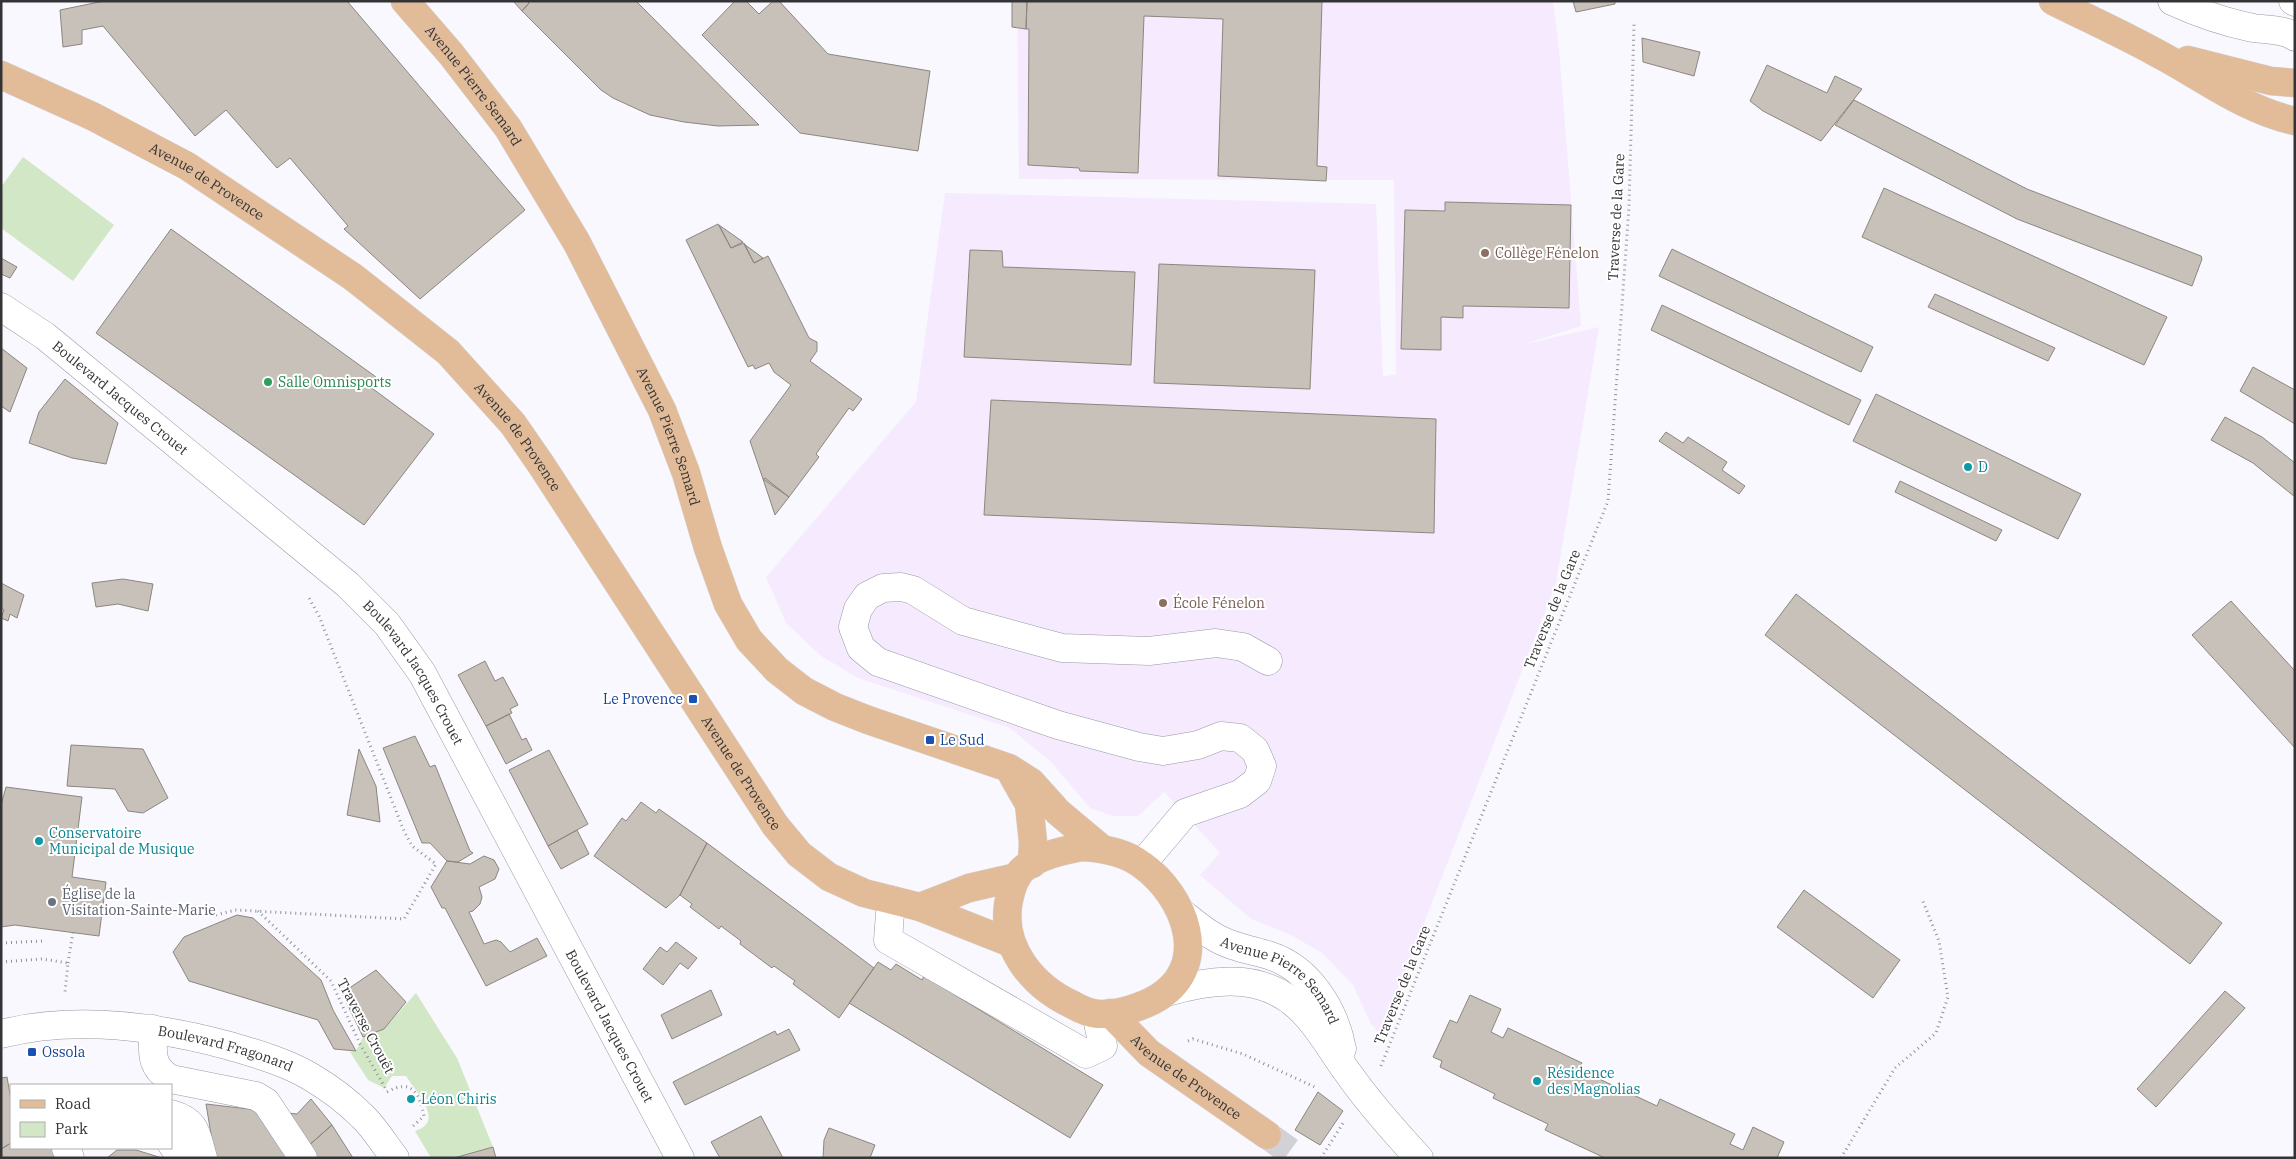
<svg xmlns="http://www.w3.org/2000/svg" width="2296" height="1159" viewBox="0 0 2296 1159" font-family="'IBM Plex Serif',serif">
<rect width="100%" height="100%" fill="#f8f8fe"/>
<path fill="#f6eafe" d="M1017 1H1553L1559 49 1581 326 1522 345 1599 327 1556 583 1381 1034 1371 1024 1353 985 1322 953 1289 934 1251 919 1200 875 1220 853 1164 792 1138 816H1113L1090 808 1051 762 1010 728 858 678 821 656 786 623 766 577 916 402 945 193 1376 204 1383 377 1396 374 1394 180 1019 179Z"/>
<path fill="#d1e7c6" d="M23 157 114 225 73 281 1 228V187Z
M416 993 457 1058 493 1147 454 1158H431L415 1131C446 1122 416 1092 406 1076H392L384 1088 368 1080 350 1052 356 1051 363 1037 384 1029Z"/>
<path fill="#c7c1b9" stroke="#8c867f" d="M104 1H347L525 210 420 299 344 229 348 226 290 158 277 168 226 110 195 136 103 26 82 30V44L63 47 60 10Z
M513 1H527L529 3 522 11Z
M527 1H636L759 125 718 126 684 122 650 115 613 98 601 90 522 11 529 3Z
M735 1H746L759 14 773 1H779L828 54 930 71 918 151 800 133 702 35Z
M1012 1H1027L1026 29 1012 27Z
M1027 1H1322L1317 166 1327 167 1326 181 1218 176 1223 19 1144 16 1138 173 1080 171 1079 168 1028 165 1029 29H1026Z
M1573 1H1615V4L1576 12Z
M1642 38 1700 52 1694 76 1643 62Z
M1767 65 1827 93 1835 76 1862 89 1821 141 1763 111 1750 101Z
M1854 100 2027 189 2201 256 2202 259 2192 286 2017 219 1835 125Z
M1884 188 2167 317 2144 365 1862 237Z
M1445 202 1571 205 1569 308 1463 306V318L1441 317V350L1401 349 1405 210 1445 211Z
M718 224 731 248 744 243 754 263 768 256 809 338 817 342V351L810 361 862 399 853 411 849 408 816 454 819 457 789 497 763 479 750 441 791 385 774 372 769 363 755 369 753 365 748 367 686 240Z
M719 225 743 242 731 248Z
M171 229 376 377 369 386 434 434 364 525 96 333Z
M744 244 763 258 754 263Z
M1672 249 1873 347 1861 372 1659 276Z
M970 250 1002 251 1003 267 1135 272 1131 365 964 357Z
M1 258 17 267 10 278 1 274Z
M1159 264 1315 270 1310 389 1154 383Z
M1935 294 2055 348 2048 361 1928 307Z
M1662 305 1861 400 1849 425 1651 330Z
M1 348 27 368 10 412 1 406Z
M2253 367 2295 390V424L2240 391Z
M65 379 118 423 106 464 72 458 29 443 39 412Z
M1876 394 2081 494 2058 539 1853 441Z
M991 400 1436 419 1434 533 984 515Z
M2225 417 2262 437 2295 463V497L2253 463 2211 440Z
M1666 432 1683 443 1688 437 1727 462 1722 470 1745 486 1739 494 1659 441Z
M765 478 789 497 775 515 763 479Z
M1900 481 2002 530 1996 541 1895 492Z
M123 579 153 584 148 611 118 604 96 607 92 583Z
M1 583 24 595 17 618 10 614 8 621 1 618 4 610 1 608Z
M1796 594 2222 923 2190 964 1765 635Z
M2231 601 2295 671V748L2192 635Z
M485 661 495 681 503 677 518 705 510 709 512 713 486 726 458 675Z
M509 714 522 740 526 738 532 750 506 764 486 726Z
M415 736 430 767 435 765 470 851 473 853 458 862 447 861 430 843H422L383 748Z
M71 745 143 749 168 798 143 813 128 811 115 789 67 786Z
M359 749 376 786 380 822 347 815Z
M549 750 588 824 548 846 509 770Z
M6 787 82 797 72 877 106 882 99 936 15 925 1 927V805Z
M641 802 656 813 659 809 707 843 680 895 666 908 594 856 622 818 626 821Z
M577 830 589 854 561 869 548 846Z
M707 843 874 968 839 1018 793 984 795 981 774 966 772 968 740 944 741 941 721 926 719 929 690 907 692 904 680 895Z
M484 856 494 860 499 869 495 879 479 887 482 897 480 904 473 911 469 912 484 944 496 940 501 942 510 952 537 938 547 956 486 986 445 908H442L431 887 447 861 470 864Z
M1804 890 1900 960 1873 998 1777 927Z
M237 915 253 918 321 980 333 1010 356 1051 334 1049 318 1020 189 981 173 952 184 937Z
M676 942 697 958 688 969 680 963 663 985 643 969 660 947 667 952Z
M878 962 891 970 896 964 922 980 924 976 1103 1085 1070 1138 849 1003Z
M376 970 406 1002 384 1029 363 1037 342 993Z
M711 990 722 1015 672 1039 661 1015Z
M2225 991 2245 1008 2156 1107 2137 1089Z
M1470 995 1501 1009 1491 1032 1503 1038 1508 1028 1582 1063 1578 1069 1657 1106 1660 1099 1735 1134 1730 1144 1743 1150 1753 1127 1784 1142 1777 1158H1605L1545 1130 1548 1124 1493 1098 1495 1094 1440 1067 1442 1061 1433 1057 1450 1020 1457 1023Z
M789 1029 800 1050 685 1105 673 1082 775 1031 777 1035Z
M7 1077 11 1100V1143L1 1149V1078Z
M1318 1092 1343 1111 1320 1145 1295 1130Z
M311 1099 332 1125 307 1147 287 1113 297 1114Z
M206 1104 257 1110 289 1158H215Z
M761 1116 783 1158H720L711 1142Z
M332 1125 353 1158H315L307 1147Z
M829 1128 875 1145 870 1158H823L824 1140Z
M11 1143V1148H54L59 1158H1V1149Z
M493 1147 496 1158H454Z
M117 1150H136L162 1158H107Z"/>
<g fill="none" stroke-linecap="round" stroke-linejoin="round">
<path stroke="#d1d1d6" stroke-width="28" stroke-dasharray="28 14" stroke-linecap="butt" d="M1267 1135 1299 1158"/>
<defs>
<g id="minor">
<path d="M2172 1C2198 13 2224 22 2253 28 2266 30 2284 29 2295 37"/>
<path d="M2293 1 2295 2"/>
<path id="s1" d="M1 307 45 336 348 585 387 624 422 673 680 1158"/>
<path d="M1142 864 1185 813 1240 794 1257 781 1262 766 1255 750 1240 738 1221 736 1198 745 1163 751 1139 747 1058 725 878 662 861 648 853 627 858 609 867 596 883 588 901 587 913 590 963 621 1062 648 1149 651 1216 643 1243 647 1268 661"/>
<path d="M891 900 888 940 1086 1054 1103 1046 1096 1014"/>
<path id="s2" d="M1182 913C1192 921 1202 930 1213 936 1230 947 1252 950 1271 956 1310 969 1335 1011 1342 1049"/>
<path d="M1167 992C1218 977 1270 972 1308 1017 1323 1034 1334 1054 1348 1073 1369 1103 1394 1131 1419 1158"/>
<path d="M153 1029C153 1051 149 1067 171 1079L256 1096 266 1102 303 1158"/>
<path id="s3" d="M1 1034C76 1015 156 1026 230 1046 257 1054 286 1062 311 1077 328 1087 348 1102 362 1116 374 1127 384 1144 395 1158"/>
<path d="M171 1114C197 1121 196 1134 203 1158"/>
<path d="M171 1143 181 1158"/>
<path d="M66 1148 70 1158"/>
</g>
<g id="major">
<path id="s4" d="M405 1 451 54 508 128 577 243 662 410 686 473 708 548 728 604 749 640 777 670 804 691 835 707 868 720 1009 768 1031 782 1058 812 1101 848"/>
<path d="M2053 1C2087 18 2122 34 2155 52 2201 76 2244 110 2295 121"/>
<path d="M2188 60 2271 81 2295 83"/>
<path id="s5" d="M1 75 92 116 187 166 353 277 448 352 513 424 542 466 775 825 799 854 829 877 864 893 920 907 1011 943"/>
<path d="M1013 776 1029 804 1033 842 1032 864"/>
<path d="M1081 847C1102 848 1125 852 1142 865 1184 895 1212 963 1159 997 1143 1007 1117 1015 1098 1014 1089 1013 1080 1009 1073 1005 1034 987 1002 950 1008 905 1010 894 1014 878 1022 870 1037 856 1062 851 1081 847Z"/>
<path d="M920 907 969 888 1017 877"/>
<path id="s6" d="M1110 1013 1149 1053 1267 1135"/>
</g>
</defs>
<use href="#minor" stroke="#9999a2" stroke-width="29"/>
<use href="#major" stroke="#d6d6d7" stroke-width="29"/>
<path stroke="#919195" stroke-width="3" stroke-dasharray="1 4" stroke-linecap="butt" d="M258 911 331 981 360 1044 387 1091
M216 915 235 910 404 919 436 864 412 846 404 831 319 616 308 596
M1 943 44 941
M1 962 42 959 68 963 65 992
M1188 1041 1193 1039 1243 1054 1317 1088
M1381 1066 1608 501 1629 207 1634 24
M387 1092C412 1078 419 1093 424 1116L412 1127
M1321 1158 1345 1120
M1841 1158 1895 1068 1936 1033 1948 997 1939 941 1922 899"/>
<use href="#minor" stroke="#fff" stroke-width="28"/>
<use href="#major" stroke="#e2bb98" stroke-width="28"/>
<path stroke="#919195" stroke-width="3" stroke-dasharray="1 4" stroke-linecap="butt" d="M68 963 73 932"/>
</g>
<g fill="#8d6e63" stroke="#fff" stroke-width="2">
<circle cx="1485" cy="253" r="5"/>
<circle cx="1163" cy="603" r="5"/>
</g>
<circle fill="#2e9e5b" stroke="#fff" stroke-width="2" cx="268" cy="382" r="5"/>
<g fill="#0f9aa8" stroke="#fff" stroke-width="2">
<circle cx="1968" cy="467" r="5"/>
<circle cx="39" cy="841" r="5"/>
<circle cx="1537" cy="1081" r="5"/>
<circle cx="411" cy="1099" r="5"/>
</g>
<g fill="#1a4fb4" stroke="#fff" stroke-width="2">
<rect x="688" y="694" width="10" height="10" rx="2.5"/>
<rect x="925" y="735" width="10" height="10" rx="2.5"/>
<rect x="27" y="1047" width="10" height="10" rx="2.5"/>
</g>
<circle fill="#6b7280" stroke="#fff" stroke-width="2" cx="52" cy="902" r="5"/>
<g text-anchor="middle" stroke-width="4" stroke-linejoin="round" paint-order="stroke">
<g font-size="14" fill="#343437" stroke="#fff">
<text dy="5" stroke="none"><textPath href="#s4" startOffset="109">Avenue Pierre Semard</textPath></text>
<text dy="5" stroke="none"><textPath href="#s5" startOffset="232">Avenue de Provence</textPath></text>
<text transform="translate(1616 217) rotate(-87)" y="5">Traverse de la Gare</text>
<text dy="5" stroke="none"><textPath href="#s1" startOffset="150">Boulevard Jacques Crouet</textPath></text>
<text dy="5" stroke="none"><textPath href="#s5" startOffset="638">Avenue de Provence</textPath></text>
<text dy="5" stroke="none"><textPath href="#s4" startOffset="512">Avenue Pierre Semard</textPath></text>
<text transform="translate(1552 609) rotate(-68)" y="5">Traverse de la Gare</text>
<text dy="5" stroke="none"><textPath href="#s1" startOffset="555">Boulevard Jacques Crouet</textPath></text>
<text dy="5" stroke="none"><textPath href="#s5" startOffset="1042">Avenue de Provence</textPath></text>
<text dy="5" stroke="none"><textPath href="#s2" startOffset="122">Avenue Pierre Semard</textPath></text>
<text transform="translate(1402 985) rotate(-68)" y="5">Traverse de la Gare</text>
<text transform="translate(366 1026) rotate(62)" y="5">Traverse Crouët</text>
<text dy="5" stroke="none"><textPath href="#s1" startOffset="960">Boulevard Jacques Crouet</textPath></text>
<text dy="5" stroke="none"><textPath href="#s3" startOffset="228">Boulevard Fragonard</textPath></text>
<text dy="5" stroke="none"><textPath href="#s6" startOffset="100">Avenue de Provence</textPath></text>
</g>
<g font-size="14" fill="#785e54" stroke="#fff" text-anchor="start">
<text x="1495" y="258">Collège Fénelon</text>
<text x="1173" y="608">École Fénelon</text>
</g>
<g font-size="14" fill="#27864d" stroke="#fff" text-anchor="start">
<text x="278" y="387">Salle Omnisports</text>
</g>
<g font-size="14" fill="#0d838f" stroke="#fff" text-anchor="start">
<text x="1978" y="472">D</text>
<text x="49" y="838">Conservatoire<tspan x="49" dy="16">Municipal de Musique</tspan></text>
<text x="1547" y="1078">Résidence<tspan x="1547" dy="16">des Magnolias</tspan></text>
<text x="421" y="1104">Léon Chiris</text>
</g>
<g font-size="14" fill="#164399" stroke="#fff" text-anchor="start">
<text x="683" y="704" text-anchor="end">Le Provence</text>
<text x="940" y="745">Le Sud</text>
<text x="42" y="1057">Ossola</text>
</g>
<g font-size="14" fill="#5b616d" stroke="#fff" text-anchor="start">
<text x="62" y="899">Église de la<tspan x="62" dy="16">Visitation-Sainte-Marie</tspan></text>
</g>
</g>
<rect width="2296" height="1159" fill="none" stroke="#343437" stroke-width="5"/>
<rect x="10" y="1084" width="162" height="65" fill="#ffffff" stroke="#aeaeaf"/>
<rect x="20" y="1100" width="25" height="8" fill="#e2bb98" stroke="#aeaeaf"/>
<text x="55" y="1109" font-size="15" fill="#343437">Road</text>
<rect x="20" y="1122" width="25" height="15" fill="#d1e7c6" stroke="#aeaeaf"/>
<text x="55" y="1134" font-size="15" fill="#343437">Park</text>
</svg>
